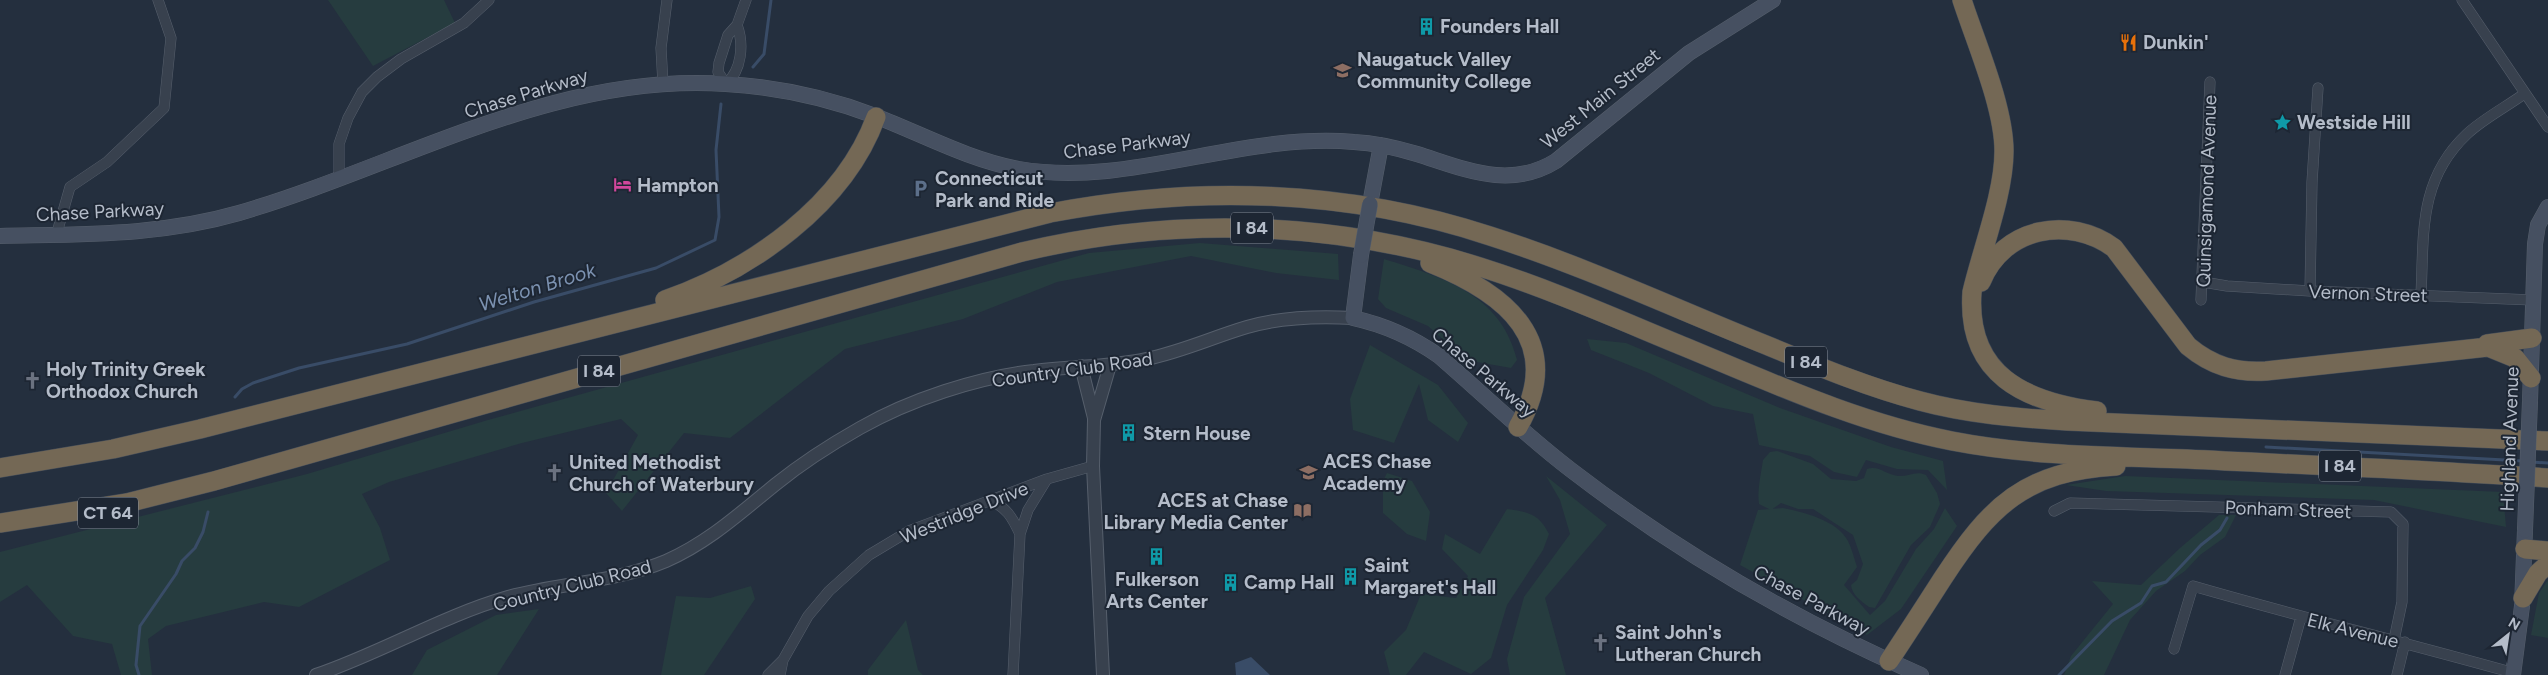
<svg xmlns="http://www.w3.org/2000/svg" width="2548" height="675" viewBox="0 0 2548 675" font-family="Figtree,sans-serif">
<rect width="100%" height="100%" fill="#242f3e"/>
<path fill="#263c3f" d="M328 0H444L455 23 373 66Z
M1200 243 1338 254 1339 280 1276 273 1191 256 1057 282 963 319 845 349 730 438 684 433 622 511 606 493 638 435 621 419 522 443 389 482 362 494 380 528 390 560 299 607 264 602 166 626 148 639 152 675H121L112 644 73 636 27 585 0 602V552L307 474 488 420 1089 253Z
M1384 259C1441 277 1501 293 1517 360L1511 368 1466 360 1428 326 1386 308 1378 299Z
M1587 339 1626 343 1780 408 1891 447 1943 461 1947 490 1928 470 1897 469 1866 460 1857 477 1834 472 1810 456 1759 445 1753 414 1713 406 1649 373 1591 350Z
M1370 345 1438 385 1468 423 1458 442 1428 420 1419 384 1394 443 1353 430 1350 399Z
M1777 451 1813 464 1831 479 1856 481 1864 478 1867 469C1879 465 1886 475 1898 476 1908 477 1916 470 1926 475L1937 493 1940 504 1930 527 1911 545 1875 608 1869 607C1861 601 1852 595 1851 585L1857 580 1863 564 1853 535 1813 509H1798L1781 503 1771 510 1759 504C1757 490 1761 474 1763 460L1770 452Z
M1387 473 1412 481 1430 512 1426 541 1407 534 1383 513V481Z
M1546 476 1607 525 1545 598 1566 675H1510L1507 659 1524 597 1570 534 1560 500Z
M2125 476 2503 492 2506 527 2374 500 2106 491 2066 485Z
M1783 508C1803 512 1837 520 1848 541 1852 549 1854 558 1857 567L1844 585 1870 615 1885 601 1916 549 1934 529 1945 508 1957 526 1901 609 1867 635 1740 565 1758 510Z
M1507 509C1529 512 1539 514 1549 534L1543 550 1507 605 1491 658 1471 674 1424 652 1406 675H1390L1384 652 1406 630 1421 594 1456 598 1468 576 1442 549 1445 534 1480 554Z
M2219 515H2236L2225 537 2200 555 2185 571 2156 591 2130 620 2104 675H2064L2071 656 2113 604 2092 581 2141 585 2180 548Z
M2548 580V638L2531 635 2539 593Z
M751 586 755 599 704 675H661L676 596 710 598Z
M539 609 497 675H412L427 650 496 615Z
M906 620 918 670 923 675H868V670Z"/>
<path fill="#394c67" d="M1251 657 1270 675H1236L1235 663Z"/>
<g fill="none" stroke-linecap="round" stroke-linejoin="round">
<path stroke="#394c67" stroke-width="3" d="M753 67 764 54 771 0
M235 397 242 389 253 383 299 368 407 344 534 302 656 268 715 240 719 217 716 150 721 104
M2266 447 2523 461
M2531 462 2548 463
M139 675 136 665 140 626 176 574 182 561 195 548 203 532 208 512
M2059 675 2112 621 2141 603 2152 586 2166 582 2201 545 2220 530 2227 518"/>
<defs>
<path id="minor" d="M2462 0 2548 127
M737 25C744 44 742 70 726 84L718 72 719 63 728 35 737 25 746 0
M663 84 661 48 667 0
M339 179V144L348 118 362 92 377 77 401 59 464 23 489 0
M56 236 70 187 107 162 164 108 171 38 158 0
M2203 282 2227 286 2310 291 2533 300
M2310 291 2312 182 2318 88
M2421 295C2424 234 2418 180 2467 134 2483 119 2506 107 2524 94
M2201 300 2210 82
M990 500C1007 508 1012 517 1020 534L1013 675
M2054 511 2070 503 2391 512 2403 524 2402 602 2394 640
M1020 534 1028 510 1047 479
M2174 649 2193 586C2300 617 2407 643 2514 673
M768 675 783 660
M780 675 783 660 808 616 829 591 869 555 909 531 1047 479 1093 466
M2285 675 2301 617
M2397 675 2405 642"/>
<path id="tertiary" d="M1081 366 1094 418
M316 675C381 653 442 616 508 597 560 583 616 582 666 561 709 542 740 513 776 484 802 463 830 445 860 428 909 400 978 377 1034 371 1071 366 1109 367 1146 359 1181 352 1213 337 1247 327 1281 317 1317 316 1353 318
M1103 675 1093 466 1094 420 1110 365"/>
<path id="secondary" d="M1370 204 1381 145
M0 236C83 234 159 236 239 213 400 166 554 72 726 84 777 87 828 98 875 116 922 134 969 160 1019 169 1129 188 1241 132 1354 142 1375 143 1397 148 1417 154 1465 169 1509 190 1556 161L1689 53 1773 0
M1361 255 1353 318C1385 325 1412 337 1439 356 1483 394 1525 435 1571 470 1679 553 1797 621 1921 675
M2530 401 2535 244 2538 225 2548 207
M2513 675 2522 606 2525 530"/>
<path id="motorway" d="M1962 0C1976 43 2004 107 2004 151 2004 194 1982 249 1972 292 1966 375 2025 402 2097 411
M1430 263C1505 293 1567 341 1518 427
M1981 282C2003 227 2069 215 2114 248L2188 346C2212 366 2236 373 2266 371L2488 347 2515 358 2531 378
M665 300C751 270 844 205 876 117
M2487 344 2532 338
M0 468 113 449 200 429 1050 213C1196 185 1348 189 1490 236 1584 266 1674 308 1766 345 1817 366 1867 387 1920 401 1968 414 2018 418 2067 421L2548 441
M0 523 127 503 214 481 1022 252C1173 216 1331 220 1480 267 1550 289 1617 319 1685 347 1772 383 1859 423 1952 441 2029 456 2108 456 2187 459 2307 465 2428 470 2548 478
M2525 549 2548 551
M2523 598 2538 573 2548 564
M1889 661C1907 634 1925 606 1943 578 1990 506 2025 471 2116 466"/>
</defs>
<use href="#minor" stroke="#565f6c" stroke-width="11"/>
<use href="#tertiary" stroke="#565f6c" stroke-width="14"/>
<use href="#secondary" stroke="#565f6c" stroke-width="16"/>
<use href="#motorway" stroke="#434c59" stroke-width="20"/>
<use href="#minor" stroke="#38414e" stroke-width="10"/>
<use href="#tertiary" stroke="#38414e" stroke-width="12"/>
<use href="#secondary" stroke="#465061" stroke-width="15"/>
<use href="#motorway" stroke="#746855" stroke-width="19"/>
<defs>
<path id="secondary-bridge" d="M1361 255 1370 204
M2525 530 2530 401"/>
</defs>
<use href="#secondary-bridge" stroke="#565f6c" stroke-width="16" stroke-linecap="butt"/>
<use href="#secondary-bridge" stroke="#465061" stroke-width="15"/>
</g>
<defs>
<symbol id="building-bare" viewBox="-9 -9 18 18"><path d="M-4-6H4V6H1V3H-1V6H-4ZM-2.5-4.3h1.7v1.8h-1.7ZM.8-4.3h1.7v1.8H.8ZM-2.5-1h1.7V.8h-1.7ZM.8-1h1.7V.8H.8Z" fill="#0f9aa8" stroke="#1d2633" stroke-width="2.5" paint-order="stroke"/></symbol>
<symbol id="restaurant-bare" viewBox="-9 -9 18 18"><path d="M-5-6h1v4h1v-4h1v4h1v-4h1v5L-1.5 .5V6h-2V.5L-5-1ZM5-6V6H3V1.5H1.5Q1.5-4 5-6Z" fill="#e8710a" stroke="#1d2633" stroke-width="2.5" paint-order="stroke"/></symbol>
<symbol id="university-bare" viewBox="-9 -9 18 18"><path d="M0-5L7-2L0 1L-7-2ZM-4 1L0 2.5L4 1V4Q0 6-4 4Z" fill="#8d6e63" stroke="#1d2633" stroke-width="2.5" paint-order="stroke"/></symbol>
<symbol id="sight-bare" viewBox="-9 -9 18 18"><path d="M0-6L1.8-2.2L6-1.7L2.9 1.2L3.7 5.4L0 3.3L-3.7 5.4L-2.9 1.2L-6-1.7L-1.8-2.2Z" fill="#0f9aa8" stroke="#1d2633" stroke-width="2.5" paint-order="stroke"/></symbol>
<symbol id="hotel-bare" viewBox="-9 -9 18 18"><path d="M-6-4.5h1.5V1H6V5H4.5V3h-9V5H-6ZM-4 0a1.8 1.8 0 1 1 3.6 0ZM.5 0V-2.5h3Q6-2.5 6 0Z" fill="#d1479c" stroke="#1d2633" stroke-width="2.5" paint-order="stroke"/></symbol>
<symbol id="parking-bare" viewBox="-9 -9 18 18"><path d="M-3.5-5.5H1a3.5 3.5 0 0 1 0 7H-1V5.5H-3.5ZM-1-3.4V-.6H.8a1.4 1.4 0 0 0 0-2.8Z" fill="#5c6f8a" stroke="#1d2633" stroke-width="2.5" paint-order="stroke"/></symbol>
<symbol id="church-bare" viewBox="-9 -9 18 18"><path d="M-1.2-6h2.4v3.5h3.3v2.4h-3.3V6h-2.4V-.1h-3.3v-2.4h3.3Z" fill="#6b7280" stroke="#1d2633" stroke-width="2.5" paint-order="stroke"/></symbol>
<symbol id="school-bare" viewBox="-9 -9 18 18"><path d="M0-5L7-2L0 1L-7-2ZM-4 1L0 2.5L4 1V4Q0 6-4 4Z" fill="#8d6e63" stroke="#1d2633" stroke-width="2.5" paint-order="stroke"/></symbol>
<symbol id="library-bare" viewBox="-9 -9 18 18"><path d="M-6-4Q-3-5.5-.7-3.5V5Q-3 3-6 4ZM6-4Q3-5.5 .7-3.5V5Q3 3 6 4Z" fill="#8d6e63" stroke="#1d2633" stroke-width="2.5" paint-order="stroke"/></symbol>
</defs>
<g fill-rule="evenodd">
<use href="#building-bare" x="1414" y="14" width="25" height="25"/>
<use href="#restaurant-bare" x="2116" y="30" width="25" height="25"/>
<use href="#university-bare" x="1330" y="58" width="25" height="25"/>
<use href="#sight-bare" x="2270" y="110" width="25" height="25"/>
<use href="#hotel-bare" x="610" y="172" width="25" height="25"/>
<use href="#parking-bare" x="908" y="176" width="25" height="25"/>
<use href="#church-bare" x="20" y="368" width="25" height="25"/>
<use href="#building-bare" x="1116" y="420" width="25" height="25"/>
<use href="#school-bare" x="1296" y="460" width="25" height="25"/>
<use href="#church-bare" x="542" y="460" width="25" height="25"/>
<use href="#library-bare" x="1290" y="498" width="25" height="25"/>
<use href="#building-bare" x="1144" y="544" width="25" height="25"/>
<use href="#building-bare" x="1338" y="564" width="25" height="25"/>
<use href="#building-bare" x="1218" y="570" width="25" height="25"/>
<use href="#church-bare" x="1588" y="630" width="25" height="25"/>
</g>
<g text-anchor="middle" stroke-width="4" stroke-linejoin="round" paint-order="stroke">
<g fill="#1d2633" stroke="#878f9c" stroke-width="1">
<rect x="1231" y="212.5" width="42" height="31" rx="4"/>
<rect x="1785" y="346.5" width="42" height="31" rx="4"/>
<rect x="578" y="355.5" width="42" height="31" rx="4"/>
<rect x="2319" y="450.5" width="42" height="31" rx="4"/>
<rect x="78" y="497.5" width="60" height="31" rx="4"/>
</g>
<g font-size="18" font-weight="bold" fill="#b4bcc9">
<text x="1252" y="234">I 84</text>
<text x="1806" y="368">I 84</text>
<text x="599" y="377">I 84</text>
<text x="2340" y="472">I 84</text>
<text x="108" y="519">CT 64</text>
</g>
<g font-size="19" font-weight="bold" fill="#b4bcc9" stroke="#1d2633" text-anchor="start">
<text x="1440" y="33">Founders Hall</text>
<text x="2143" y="49">Dunkin'</text>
<text x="1357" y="66">Naugatuck Valley<tspan x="1357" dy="22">Community College</tspan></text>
<text x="2297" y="129">Westside Hill</text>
<text x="935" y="185">Connecticut<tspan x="935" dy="22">Park and Ride</tspan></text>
<text x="637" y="192">Hampton</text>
<text x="46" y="376">Holy Trinity Greek<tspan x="46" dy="22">Orthodox Church</tspan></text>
<text x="1143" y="440">Stern House</text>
<text x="1323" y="468">ACES Chase<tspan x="1323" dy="22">Academy</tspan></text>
<text x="569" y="469">United Methodist<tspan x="569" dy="22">Church of Waterbury</tspan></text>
<text x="1288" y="507" text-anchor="end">ACES at Chase<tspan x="1288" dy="22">Library Media Center</tspan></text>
<text x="1364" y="572">Saint<tspan x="1364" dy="22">Margaret's Hall</tspan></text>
<text x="1157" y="586" text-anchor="middle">Fulkerson<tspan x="1157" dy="22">Arts Center</tspan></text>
<text x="1244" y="589">Camp Hall</text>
<text x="1615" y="639">Saint John's<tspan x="1615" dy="22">Lutheran Church</tspan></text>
</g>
<g font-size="19" fill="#b4bcc9" stroke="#1d2633">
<text transform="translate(526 93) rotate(-17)" y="7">Chase Parkway</text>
<text transform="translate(1600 98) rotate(-39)" y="7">West Main Street</text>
<text transform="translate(1127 144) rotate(-7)" y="7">Chase Parkway</text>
<text transform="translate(2206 191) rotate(-88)" y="7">Quinsigamond Avenue</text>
<text transform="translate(100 211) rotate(-3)" y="7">Chase Parkway</text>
<text transform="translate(2368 293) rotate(2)" y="7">Vernon Street</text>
<text transform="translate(1072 369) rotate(-8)" y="7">Country Club Road</text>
<text transform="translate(1484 372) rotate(40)" y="7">Chase Parkway</text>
<text transform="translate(2509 439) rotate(-88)" y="7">Highland Avenue</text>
<text transform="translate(2288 509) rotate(2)" y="7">Ponham Street</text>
<text transform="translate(964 512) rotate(-22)" y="7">Westridge Drive</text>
<text transform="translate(572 585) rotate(-14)" y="7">Country Club Road</text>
<text transform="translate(1812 600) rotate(28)" y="7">Chase Parkway</text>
<text transform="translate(2353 630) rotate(14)" y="7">Elk Avenue</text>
</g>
<g font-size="20" font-style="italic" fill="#7c92b1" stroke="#1d2633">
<text transform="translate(537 287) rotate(-17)" y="7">Welton Brook</text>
</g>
</g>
<g transform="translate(2508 635) rotate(30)" stroke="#1d2633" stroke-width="4" paint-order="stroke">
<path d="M0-4L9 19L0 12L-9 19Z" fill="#b4bcc9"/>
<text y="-8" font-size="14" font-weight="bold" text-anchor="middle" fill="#b4bcc9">N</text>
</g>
</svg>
